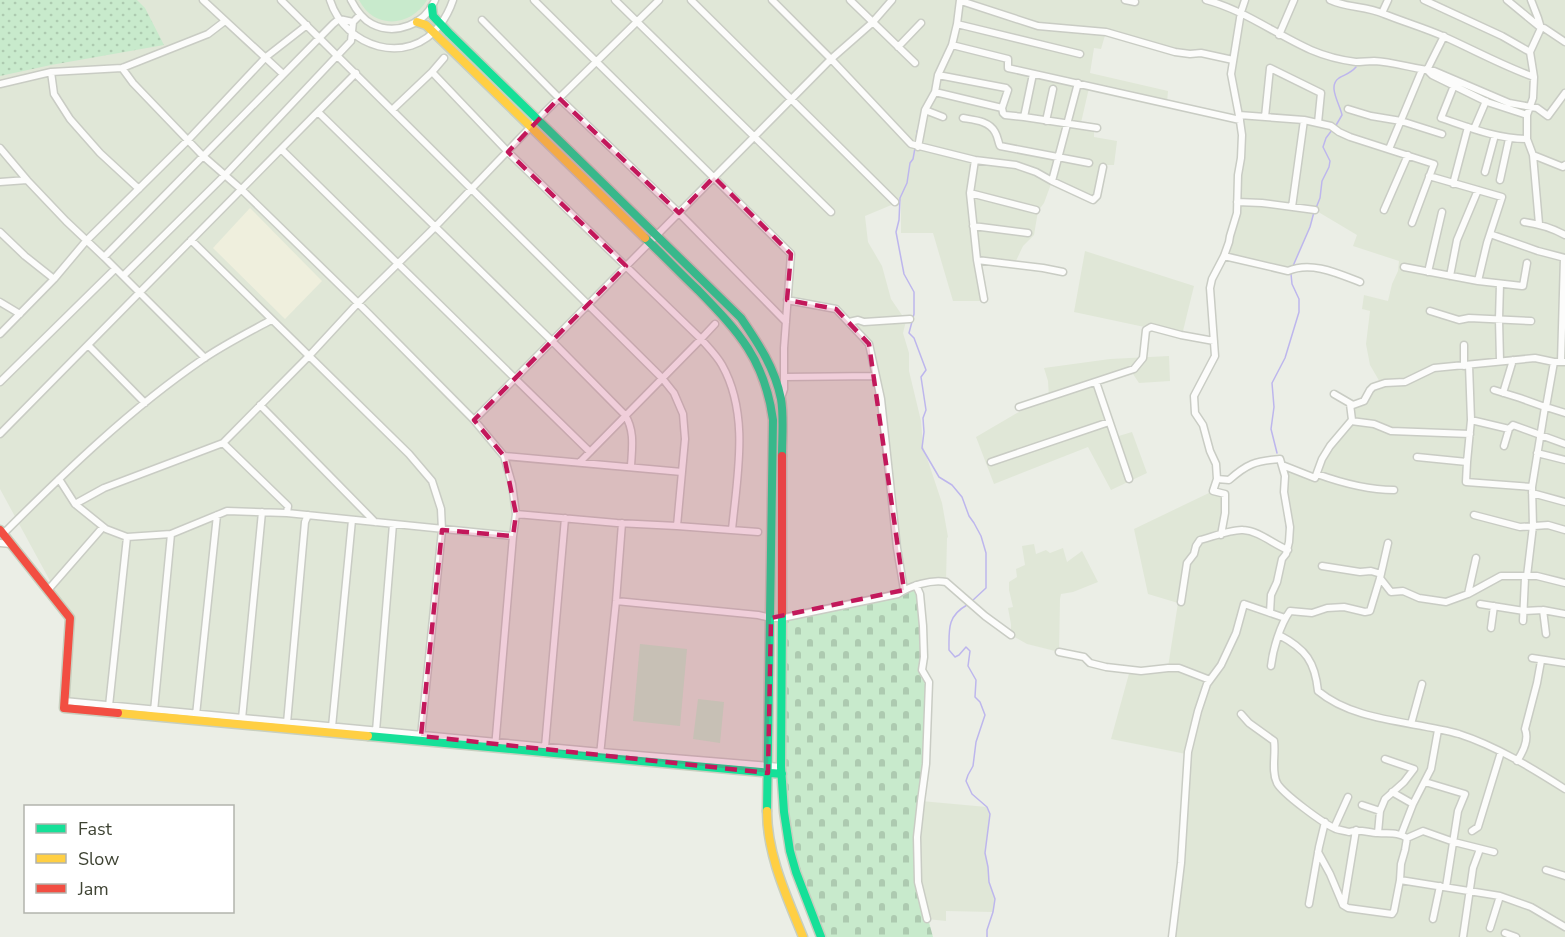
<svg xmlns="http://www.w3.org/2000/svg" width="1565" height="937" viewBox="0 0 1565 937" font-family="'Nunito Sans',sans-serif">
<defs>
<pattern id="cemetery-stones" width="16" height="16" patternUnits="userSpaceOnUse" patternTransform="scale(1.5)"><rect width="16" height="16" fill="#c8eacc"/><path d="M2 7V4a2 2 0 0 1 4 0v3zM10 15v-3a2 2 0 0 1 4 0v3z" fill="#adcab0"/></pattern>
<pattern id="park-dots" width="8" height="8" patternUnits="userSpaceOnUse" patternTransform="scale(1.5)"><rect width="8" height="8" fill="#c8eacc"/><path d="M2 2h.1M6 6h.1" fill="none" stroke="#adcab0" stroke-width="1.8" stroke-linecap="round"/></pattern>
</defs>
<rect width="100%" height="100%" fill="#ebeee6"/>
<path fill="#e0e7d7" d="M0 0H1565V937H1175L1173 924 1191 755 1111 739 1130 670 1168 667 1178 603 1148 594 1134 529 1213 491 1225 494 1221 535 1243 530 1285 548 1289 542 1282 467 1310 479 1350 423 1349 406 1362 404 1370 391 1381 384 1370 365 1366 344 1370 311 1362 309 1364 295 1388 301 1392 284 1398 271 1399 261 1353 246 1357 235 1315 210 1310 227 1291 270 1224 256 1235 222 1242 146 1231 74 1232 60 1190 54 1106 32 1101 49 1094 48 1090 73 1168 91 1167 103 1089 88 1080 127 1094 129V137L1117 141 1114 165H1102L1094 196 1051 184 1044 203 1038 211 1034 235 1023 246 1015 263 980 260 982 301H953L933 233H901V201L865 216 868 242 882 266 891 299 906 321 903 333 909 353V371L921 421 923 446 942 503 948 537 947 538 946 582 904 590 782 618 786 770 69 702 67 612 0 489Z
M1085 251 1194 286 1182 335 1074 312Z
M1169 356 1170 381 1139 383 1133 374 1095 385 1112 438 1132 432 1147 473 1111 490 1088 447 994 484 976 437 1017 413 1049 397 1048 381 1044 368 1110 359Z
M1034 544 1036 554 1046 550 1050 553 1063 548 1067 562 1082 551 1098 582 1073 592 1061 594 1060 599 1059 652 1027 644 1011 635V624L1008 608 1013 607 1009 590V582L1017 577 1016 569 1025 565 1022 546Z
M921 801 987 807 990 814 985 853 988 867 989 882 995 899 993 912 946 911V921L927 919 918 882Z"/>
<path fill="#efefdd" d="M250 208 322 281 285 319 213 248Z"/>
<path fill="#c8eacc" d="M359 0H427C411 27 374 30 359 0Z
M640 644 687 649 680 726 633 721Z
M698 699 724 702 720 743 693 739Z"/>
<path fill="url(#cemetery-stones)" d="M916 585 920 594 922 670 929 682 921 801 918 882 933 937H825L801 874 790 840 786 770 782 618 898 594Z"/>
<path fill="url(#park-dots)" d="M0 0H137L145 8 164 45 51 65 0 76Z"/>
<g fill="none" stroke-linecap="round" stroke-linejoin="round">
<path stroke="#bdb6ed" stroke-width="1.5" d="M1335 127 1342 115C1340 104 1327 86 1339 78 1346 74 1351 73 1356 67
M916 142 917 131
M915 148 913 159 910 163 907 183 900 198 899 220 896 232 904 274 914 292V314L909 333 914 338 926 370 921 377 926 410 923 418 924 432 922 448 939 477 952 485 962 497 969 516 974 523 981 536 986 553V588L972 601
M1316 208 1320 198 1322 181 1329 167 1330 161 1323 147 1326 138 1332 130
M1293 266 1310 227 1314 212
M1277 453 1271 429 1274 407 1272 383 1285 358 1299 312V299L1292 284 1291 274
M1284 509 1287 531
M967 605C947 616 949 630 949 650L955 657 959 655 966 647 970 651 968 666 976 680 975 697 980 702 985 715 976 742 973 766 968 775 966 781 972 794 987 807 990 814 985 853 988 867 989 882 995 899 993 912 987 930V937"/>
<defs>
<path id="street" d="M203 0 283 74
M281 0 662 378 674 393 683 414 685 439 677 526
M330 0C345 48 408 67 440 25 446 17 450 9 453 0
M351 0C356 10 362 19 372 24 396 36 425 24 435 0
M534 0 791 254 784 348V389L781 398
M615 0 831 212
M691 0 895 202
M772 0 831 59 911 144 975 160 1016 165 1036 172 1052 181 1093 200 1097 196 1103 167
M850 0 915 63
M1125 0 1135 2
M1206 0C1244 10 1275 34 1311 50 1325 56 1340 60 1356 62 1362 62 1368 61 1374 61 1394 62 1414 69 1434 71L1509 103 1537 108 1548 116 1565 93
M1330 0C1347 8 1366 6 1384 14 1404 22 1425 28 1445 37 1474 50 1503 66 1534 77L1530 52 1541 28 1507 0
M1424 0 1502 36 1530 52
M1531 0 1538 18 1541 28H1544L1565 42
M961 1 1038 26 1106 32 1175 52 1190 54 1201 53 1233 60
M1382 13 1388 0
M482 20 559 98 679 213 786 322
M957 24 1080 54
M1279 35 1294 0
M1444 36 1427 70 1432 75 1487 102 1527 115
M952 45 1008 59V68L1240 120
M898 47 921 23
M122 68 133 83 203 156 242 190 358 303 474 420 504 456 512 484 516 514 513 536 495 748
M51 72 54 94 70 119 100 153 139 189
M432 72 508 152 701 339C708 347 717 356 722 365 750 415 737 476 732 530
M1033 74 1024 117 1097 128
M938 75 1006 88 1008 90 1002 108 1003 113 1005 115 1024 117
M1534 77 1533 98 1527 115V139L1533 155 1539 224
M1455 83 1441 118C1468 127 1497 139 1527 139
M0 84 51 72 122 68 208 34 225 21
M935 92 1002 108
M1348 109 1371 116 1401 121 1442 134
M392 110 432 72 444 58
M925 110 943 117
M318 112 552 341 625 415C635 431 632 448 631 466
M1239 115 1304 120 1331 126 1339 132 1350 137 1434 164 1412 223
M1265 117 1270 68 1321 93 1318 123
M963 118C975 120 989 121 995 132 998 137 998 142 1000 146L1089 163
M1046 121 1053 89
M1474 129 1486 101
M918 147 925 110 935 92 938 75 952 45 957 24 960 0
M0 148 27 180 66 221 104 257 205 358
M281 149 590 452
M1389 149 1422 70
M1533 155 1563 167 1565 165
M975 160 970 193 977 260 984 299
M1485 172 1495 135
M1429 176 1502 197 1487 243 1478 281
M1500 180 1509 139
M1052 181 1078 83
M0 182 27 180
M1453 184 1468 127
M970 193 1036 210
M1237 202 1262 203 1315 210
M1292 207 1304 120
M1384 210 1408 155
M1524 222C1539 224 1552 228 1565 235
M973 226 1028 233
M0 232 25 256 54 279
M1490 234 1538 251 1565 258
M191 240 409 454 432 481 441 509 442 530 421 736
M1224 256 1288 271C1311 261 1337 273 1360 282
M104 257 333 24 339 19 353 22
M977 260 1043 268 1063 272
M1404 267 1478 281 1522 286H1523L1527 263
M1428 272 1442 212
M123 276 225 175 351 41 353 22 360 15
M1450 276 1457 240 1478 190
M1500 284 1499 319 1500 361
M787 300 836 309 869 344 881 399 897 548 904 590
M0 302 20 314
M1430 311 1459 320 1469 318 1531 321
M849 322 858 320 864 322 910 319
M0 334 54 279 86 241 188 140 266 57 307 25
M88 345 145 403
M1561 362 1564 258
M1469 365 1471 420 1467 462 1466 482 1532 487
M1464 366V345
M784 377 876 376
M0 382 115 269
M1096 382 1129 479
M1494 390 1520 398 1545 407
M1503 393 1513 360
M1334 394 1353 405 1364 401 1370 390 1373 387 1385 383 1405 382 1434 368 1535 358 1554 362H1565
M260 405 375 522
M1019 407 1134 369 1143 358 1146 330 1151 327 1181 335 1214 341
M1546 407 1565 413
M474 420 831 59 872 23 892 0
M1471 420 1509 429 1513 425 1565 444
M1351 421 1374 424 1391 431 1470 434
M0 434 356 73
M223 443 288 506 287 513
M1504 446 1509 429
M1537 453 1565 460
M504 456 682 472
M1417 457 1467 462
M580 462 701 339 715 324
M991 462 1109 422
M1282 465 1315 478 1322 459 1330 446 1352 420 1350 404
M1317 474C1342 483 1368 490 1394 490
M59 479 75 504 106 529 127 537 171 534 227 511 287 513 513 536
M1217 479 1229 480C1247 464 1255 461 1280 459L1285 476 1284 492 1290 527 1289 542 1286 554 1282 559 1277 582 1271 595 1270 613
M1532 493 1565 502
M75 504 104 488 223 443 309 356 358 303 435 227 543 114 659 0
M516 514 617 523 677 526 758 532
M1474 515 1520 527 1548 525 1565 530
M3 534C66 471 130 409 203 359 225 344 249 332 271 320
M1221 535 1225 513V494L1213 491 1217 479 1216 464 1210 451 1203 425 1195 413 1194 396 1215 356 1210 288 1212 279 1224 256 1229 242 1230 236 1237 213 1238 175 1241 158 1242 135 1240 121 1231 74 1241 12 1245 0
M0 543 11 544
M1322 566 1360 572 1371 571 1381 574
M1380 578 1391 592 1403 591 1419 598 1446 602 1468 594 1501 576H1537L1565 583
M916 585 920 594 923 626 924 657 922 670 929 682 926 764 921 801 917 837 918 882 927 919
M48 590 103 527
M1468 594 1476 558
M616 601 758 615 771 618H782L898 594C910 586 931 579 946 582L985 616 1011 635
M1181 602 1187 563 1194 554 1196 546 1200 540C1212 537 1232 529 1243 530 1259 531 1273 544 1288 550
M1480 604 1524 611 1543 610 1565 614
M1543 610 1546 634
M1523 621 1525 578 1527 576 1533 526 1532 487 1545 407H1546L1554 362
M1491 628 1494 606
M1279 635C1306 649 1315 662 1318 691 1355 722 1414 721 1459 734 1496 746 1532 768 1565 789
M1059 652 1084 657 1090 663 1106 667 1141 671 1168 668H1179L1210 680
M1532 658 1565 663
M1271 666C1273 649 1280 625 1290 611L1312 613 1327 608 1344 607 1365 612 1370 611 1380 578 1388 543
M64 701 601 752 781 767
M109 706 127 537
M154 711 171 534
M1241 714 1249 723 1274 741C1276 754 1271 771 1277 783 1283 794 1324 824 1336 829 1340 830 1345 831 1349 832 1359 828 1368 833 1378 833 1389 834 1398 832 1407 838
M196 715 217 515
M242 719 262 512
M287 723 305 522 308 515
M1411 724 1422 684
M332 727 352 520
M376 731 393 524
M545 747 565 518
M600 755 616 601 622 523
M1517 761C1523 752 1529 739 1525 729L1537 683 1541 661
M1425 782 1465 794 1458 811 1446 887
M1392 792 1413 804
M1362 805 1380 811
M1334 828 1348 797
M1472 831 1478 827 1501 752
M1378 833 1380 811 1385 799 1404 782 1414 769 1385 759
M1401 835 1413 804 1431 769 1438 730
M1407 838 1423 831 1454 842 1494 852
M1318 852 1330 874 1343 905 1348 908 1392 914 1394 911 1400 880 1401 864 1405 850 1407 838
M1546 870 1565 876
M1400 880 1500 896 1531 907 1565 927
M1344 903 1356 830
M1309 904 1319 847 1325 822
M1433 919 1440 886
M1490 928 1500 896
M1505 933 1516 937
M1172 937 1181 863 1188 752 1198 711 1207 684 1221 665 1236 633 1244 604 1285 618
M1463 937 1473 868 1480 849"/>
<path id="fast" d="M432 7 433 16 449 33 741 318C758 343 775 368 781 399 784 416 782 438 782 456
M645 238C663 255 680 273 698 290 739 332 765 360 773 420L767 811
M782 613 781 767 784 812 790 851 796 872 821 937
M368 736 782 774"/>
<path id="slow" d="M417 22 426 25 645 238
M118 713 368 736
M767 811C767 855 787 897 803 937"/>
<path id="jam" d="M0 530 70 618 64 708 118 713
M782 613V456"/>
</defs>
<use href="#street" stroke="#c9ccc4" stroke-width="9"/>
<use href="#fast" stroke="#c8cfbf" stroke-width="11"/>
<use href="#slow" stroke="#c8cfbf" stroke-width="11"/>
<use href="#jam" stroke="#c8cfbf" stroke-width="11"/>
<use href="#street" stroke="#fcfcfb" stroke-width="6"/>
<use href="#fast" stroke="#16e098" stroke-width="8"/>
<use href="#slow" stroke="#ffcf43" stroke-width="8"/>
<use href="#jam" stroke="#f24e42" stroke-width="8"/>
</g>
<path fill="#c2185b" fill-opacity="0.2" stroke="#c2185b" stroke-width="4.5" stroke-dasharray="12 8" stroke-linejoin="round" d="M559 98 679 213 714 177 791 254 787 300 836 309 869 344 904 590 771 618 768 773 421 736 442 530 513 536 516 514 504 456 474 420 626 266 508 152Z"/>
<rect x="24" y="805" width="210" height="108" fill="#ffffff" stroke="#b2b4ad" stroke-width="1.5"/>
<rect x="36" y="824" width="30" height="9" fill="#16e098" stroke="#b2b4ad" stroke-width="1.5"/>
<text x="78" y="835" font-size="18" fill="#3e4333">Fast</text>
<rect x="36" y="854" width="30" height="9" fill="#ffcf43" stroke="#b2b4ad" stroke-width="1.5"/>
<text x="78" y="865" font-size="18" fill="#3e4333">Slow</text>
<rect x="36" y="884" width="30" height="9" fill="#f24e42" stroke="#b2b4ad" stroke-width="1.5"/>
<text x="78" y="895" font-size="18" fill="#3e4333">Jam</text>
</svg>
